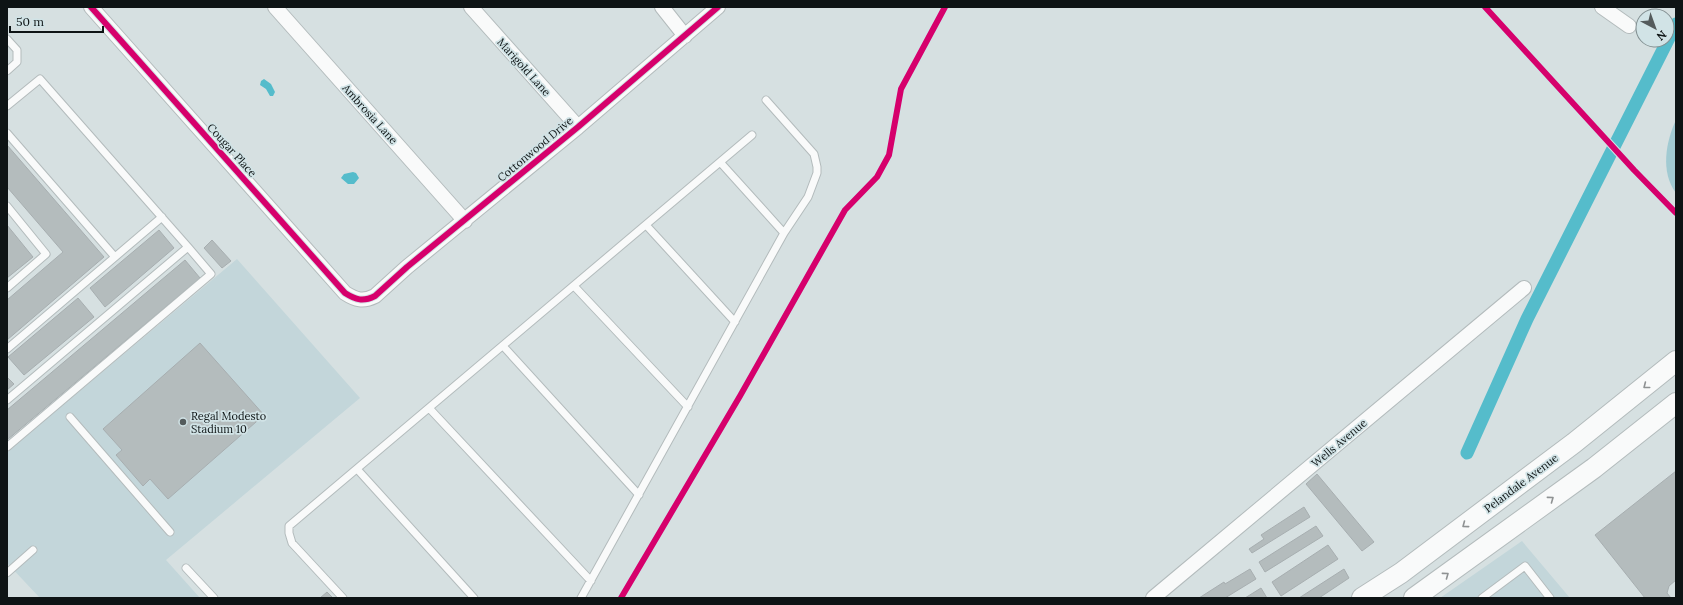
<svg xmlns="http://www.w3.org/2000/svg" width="1683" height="605" viewBox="0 0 1683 605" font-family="Lora,serif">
<rect width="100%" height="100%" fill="#d6e0e1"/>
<path fill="#c3d6da" d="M237 259 360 398 166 560 200 598H40L7 563V452Z
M1522 541 1570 598H1440Z"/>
<path fill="#a1cad2" d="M1676 120V193C1660 172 1666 141 1676 120Z"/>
<path fill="#55bccb" d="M264 79 271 84 275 92 273 96H270L266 89 260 85 261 81Z
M353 172 356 173 359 178 354 184H348L341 178 344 174Z"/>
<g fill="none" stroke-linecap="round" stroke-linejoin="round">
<path stroke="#55bccb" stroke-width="13" d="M1467 453 1527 319 1676 24"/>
</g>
<path fill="#b4bcbd" stroke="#a7aeb0" d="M7 145 104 257 7 340V300L63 252 7 187Z
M7 225 33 257 7 278Z
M159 230 174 248 105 307 90 288Z
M212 240 231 261 222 268 204 248Z
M185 260 200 278 7 440V410Z
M78 298 94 317 24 375 8 357Z
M200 343 264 415 168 499 150 479 143 486 116 455 122 450 103 429Z
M7 377 14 384 7 390Z
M1676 471V580L1669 586 1667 593 1671 598H1645L1595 535Z
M1317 474 1374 542 1362 551 1306 484Z
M1304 507 1310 517 1252 553 1249 549 1264 539 1261 535Z
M1316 526 1323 536 1265 572 1259 562Z
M1328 545 1338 559 1281 596 1272 582Z
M1250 569 1256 579 1225 598H1199L1224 582 1225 584Z
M1344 569 1349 578 1319 598H1299Z
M1261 588 1267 598H1245Z
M327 592 333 598H320Z"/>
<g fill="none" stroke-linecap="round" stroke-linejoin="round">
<defs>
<path id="lane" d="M7 39 17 50V62L7 71
M7 106 40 79 188 247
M7 133 115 257
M720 162 784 233
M7 206 46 254 7 288
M646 225 735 322
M574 286 688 407
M503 346 639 495
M7 349 162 217
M7 400 188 247 211 274 7 447
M429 408 591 581
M70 417 170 532
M357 469 474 598
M186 568 214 598
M7 573 33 550
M343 598 292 543 289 533V526L752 135
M581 598 784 233 808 197 817 173V167L814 154 766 100
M1482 598 1525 566 1550 598"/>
<path id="street" d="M91 7 345 293C356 300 363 302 375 296L407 267 578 127 718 7
M275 7 465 221
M471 7 578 127
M662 7 685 36
M1602 7 1629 26
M1153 598 1524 288"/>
<path id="secondary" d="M1362 598 1401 573 1574 443 1676 361
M1414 598 1594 468 1676 403"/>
</defs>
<use href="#lane" stroke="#b3bbbc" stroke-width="9"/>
<use href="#street" stroke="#b3bbbc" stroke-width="16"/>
<use href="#secondary" stroke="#b3bbbc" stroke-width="22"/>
<use href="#lane" stroke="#f9fafa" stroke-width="7"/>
<use href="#street" stroke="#f9fafa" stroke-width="14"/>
<use href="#secondary" stroke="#f9fafa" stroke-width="20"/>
<defs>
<path id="cycleway" d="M91 7 345 293C356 300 363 302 375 296L407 267 578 127 718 7
M1485 7 1634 170 1676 213
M621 598 740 396 845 210 877 177 889 155 901 89 945 7"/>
</defs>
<use href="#cycleway" stroke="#d1e3e6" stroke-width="8"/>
<use href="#cycleway" stroke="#d6006c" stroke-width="6"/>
</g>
<defs><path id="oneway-chevron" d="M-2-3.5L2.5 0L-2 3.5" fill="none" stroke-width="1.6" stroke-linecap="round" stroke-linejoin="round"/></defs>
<g stroke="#8f9293">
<use href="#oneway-chevron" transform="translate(1646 386) rotate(142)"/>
<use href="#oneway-chevron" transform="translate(1551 499) rotate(-36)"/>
<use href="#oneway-chevron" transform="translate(1465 525) rotate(143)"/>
<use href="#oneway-chevron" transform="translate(1446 575) rotate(-36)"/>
</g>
<circle fill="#545b5c" stroke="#d1e3e6" stroke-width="1.5" cx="183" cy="422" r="4"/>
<g text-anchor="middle" stroke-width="3.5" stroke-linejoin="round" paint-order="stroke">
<g font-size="11" fill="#0e1415" stroke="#d1e3e6">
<text transform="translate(524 67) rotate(48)" y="4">Marigold Lane</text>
<text transform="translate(370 114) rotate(48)" y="4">Ambrosia Lane</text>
<text transform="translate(535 149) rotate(-40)" y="4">Cottonwood Drive</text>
<text transform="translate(232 150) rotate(48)" y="4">Cougar Place</text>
<text transform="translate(1339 443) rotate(-40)" y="4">Wells Avenue</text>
<text transform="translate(1521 483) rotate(-37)" y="4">Pelandale Avenue</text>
</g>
<g font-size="11" fill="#0e1415" stroke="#d1e3e6" text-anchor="start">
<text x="191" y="420">Regal Modesto<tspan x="191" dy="13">Stadium 10</tspan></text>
</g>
</g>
<rect width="1683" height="605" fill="none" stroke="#0e1415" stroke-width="16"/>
<g transform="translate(1655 28) rotate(139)"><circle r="19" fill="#d1e3e6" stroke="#839092"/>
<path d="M0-3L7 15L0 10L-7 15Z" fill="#545b5c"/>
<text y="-6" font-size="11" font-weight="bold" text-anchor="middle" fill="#0e1415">N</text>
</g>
<path d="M10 26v6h93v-6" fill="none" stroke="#0e1415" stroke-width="2"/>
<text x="16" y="26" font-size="12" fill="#0e1415" stroke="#d1e3e6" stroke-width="3" paint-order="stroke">50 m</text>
</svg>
